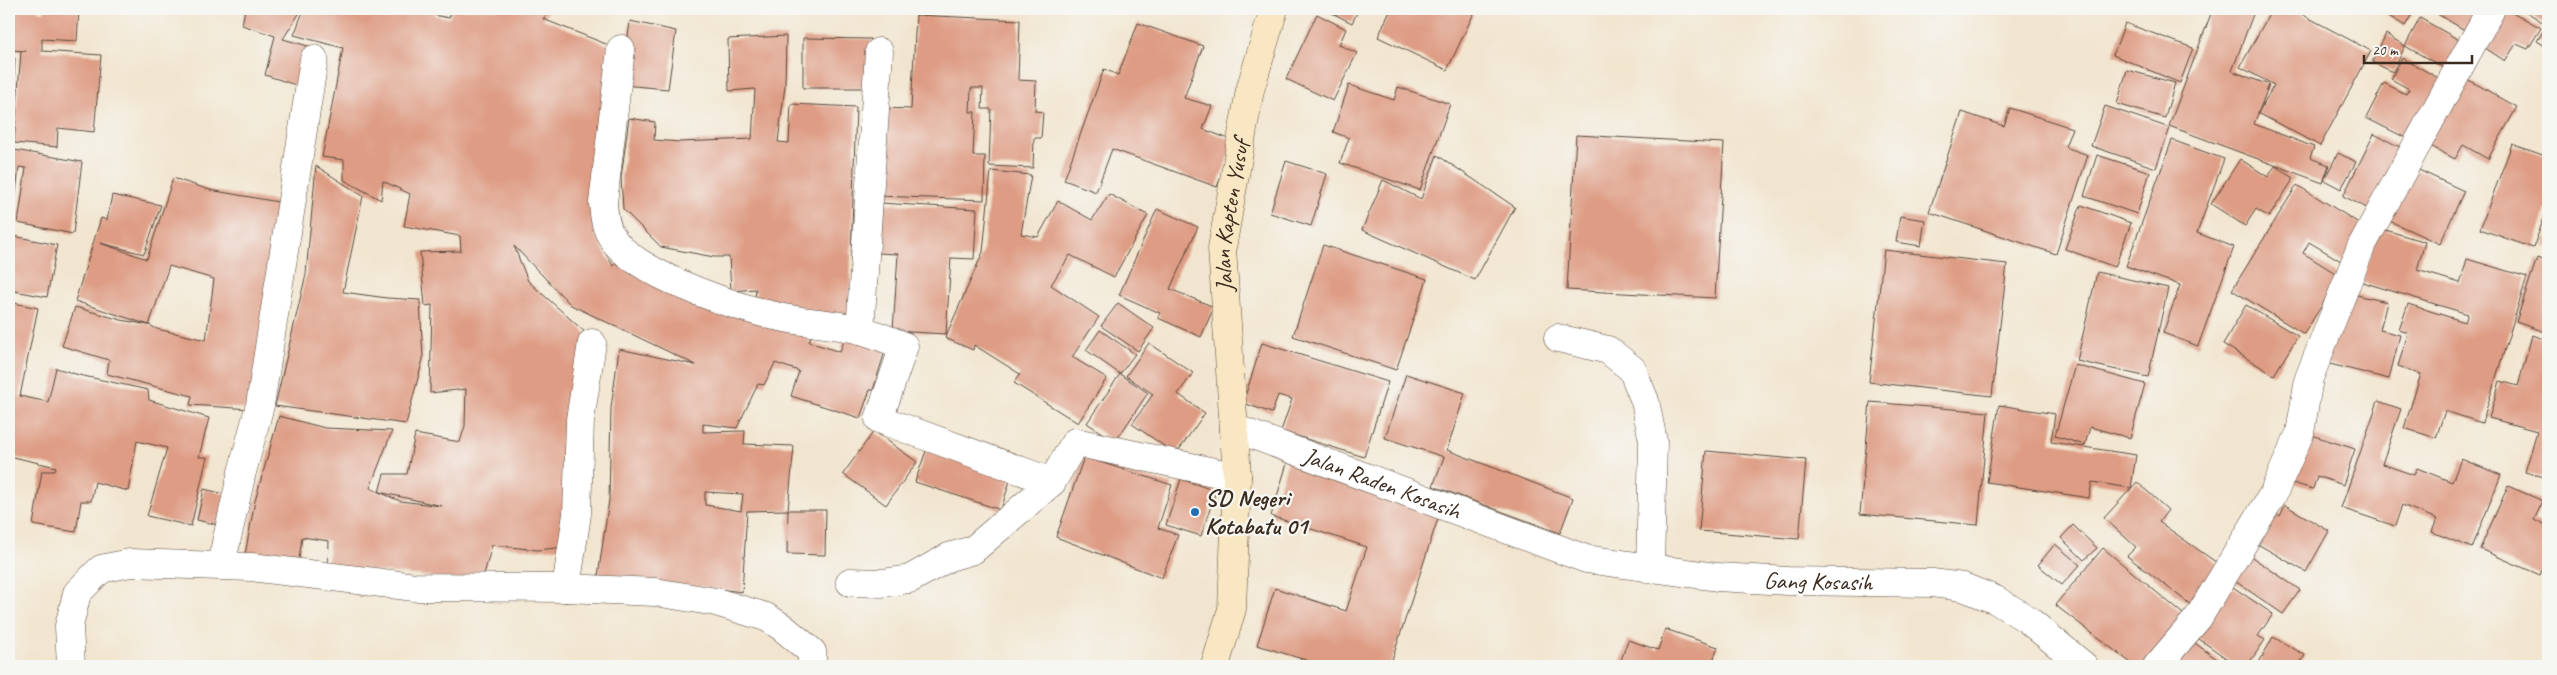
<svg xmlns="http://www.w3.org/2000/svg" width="2557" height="675" viewBox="0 0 2557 675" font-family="Caveat,sans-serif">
<rect width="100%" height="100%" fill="#f6f6f2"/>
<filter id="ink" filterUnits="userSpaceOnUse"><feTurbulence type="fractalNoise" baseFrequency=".02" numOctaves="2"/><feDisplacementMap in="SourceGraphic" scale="10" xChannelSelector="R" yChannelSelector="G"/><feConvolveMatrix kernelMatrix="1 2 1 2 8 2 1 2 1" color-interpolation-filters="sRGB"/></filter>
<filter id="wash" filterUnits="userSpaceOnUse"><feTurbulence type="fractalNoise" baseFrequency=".0096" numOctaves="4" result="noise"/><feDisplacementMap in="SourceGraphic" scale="20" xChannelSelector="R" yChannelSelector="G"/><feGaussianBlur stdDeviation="1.12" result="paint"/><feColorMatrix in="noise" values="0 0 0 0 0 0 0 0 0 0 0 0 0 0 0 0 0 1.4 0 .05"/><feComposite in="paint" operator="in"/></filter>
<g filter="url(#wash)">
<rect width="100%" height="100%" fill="#f2e5cf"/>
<g id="blocks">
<path fill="#de9c84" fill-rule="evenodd" d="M9 9H38V11L44 12V9H79L77 41 42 39V51L101 55 94 132 58 128 57 147 14 143 21 51H26L9 50Z
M245 9H302L283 39 315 48 305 88 265 75 275 36 242 25Z
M304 9H437L434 15 449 18 453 9H550L543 19 616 48 599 171 595 235 613 266 621 257 812 333 809 342 840 352 847 332 887 345 873 390H870L860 418 791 396 799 371 775 363 764 385 758 384 737 428 703 424V432L745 431 744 444 794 446 788 510 747 511 742 592 687 585 597 583 609 500 611 408 619 349 696 365 571 305 514 246 528 281 587 334 566 547 537 550 492 545 482 582 328 566 329 541 302 537 298 567 244 560 255 501 279 416 325 428 392 431 370 488 379 492 384 474H407L415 434 460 442 465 426 466 389 430 393 432 305 425 306 420 252 461 251 460 236 404 226 410 194 383 181 381 200 344 180V160L322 157 343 48 294 35ZM379 492 442 506 400 501ZM705 492 743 494 741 511 705 505Z
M1324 9H1359L1352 23Z
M1391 9H1476L1447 70 1378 37Z
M2206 9H2255L2232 71 2269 85 2254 124 2314 147 2310 158 2329 165 2323 183 2169 126 2212 11Z
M2272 9H2292L2371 51 2320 146 2258 113 2274 85 2240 67Z
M2377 9H2415L2405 26Z
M2429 9H2488L2473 35Z
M2500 9H2507L2541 28 2528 49 2516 44 2505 61 2479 44Z
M2522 9H2548V48L2537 41 2547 25Z
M1317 14 1346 29 1339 45 1357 53 1333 101 1286 79Z
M916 15 1020 20 1018 80 1036 81 1035 111 1043 112 1041 138H1034L1033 168 989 166 991 109H982L983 88H971L970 112H975L973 156H985L984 200 877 196 880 108 911 109Z
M2420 18 2461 41 2446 69 2405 46Z
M630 21 676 31 668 89 622 85Z
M1138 23 1203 46 1184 98 1212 106 1203 129 1234 141 1217 187 1112 149 1096 192 1064 180 1104 69 1118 75Z
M2125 23 2193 48 2180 83 2113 55Z
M2386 34 2405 46 2393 72 2372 62Z
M786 36 785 86 778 142 789 143 791 104 856 107 849 319 755 298 756 289 731 291 729 257H714L661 247 623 209 621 178 629 118 655 122 654 140 680 142 752 139 755 89 729 91 728 39Z
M803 38 871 39V88H803Z
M9 58H15L11 135H9Z
M2402 58 2444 81 2412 141 2366 118 2384 83 2406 94 2409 89 2391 79Z
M2127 70 2175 83 2165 118 2117 104Z
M2460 75 2517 107 2488 159 2463 145 2455 159 2423 142Z
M1349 85 1394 100 1398 87 1450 104 1420 190 1340 163 1349 138 1333 132Z
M2105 106 2170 128 2156 168 2091 146Z
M2010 108 2072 128 2065 147 2088 155 2056 254 1929 212 1962 112 2004 126Z
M2374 134 2406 150 2375 212 2343 196Z
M1576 135 1724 143 1715 298 1567 290Z
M2172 140 2224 159 2197 233 2234 247 2198 346 2163 333 2180 285 2126 266Z
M2512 144 2548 157V207L2533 248 2480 229Z
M9 149 82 162 73 234 18 223 26 168 19 167 14 209 9 208Z
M2338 153 2356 162 2341 189 2324 180Z
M1437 155 1515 207 1475 280 1362 230 1383 180 1421 199Z
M2097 155 2150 172 2137 214 2084 196Z
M2240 159 2268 177 2275 166 2294 178 2269 217 2256 209 2245 226 2211 204Z
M1286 161 1327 174 1311 226 1270 213Z
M2408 165 2464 191 2440 244 2383 218Z
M316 166 363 196 343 292 387 298 420 300 423 359 406 424 275 406 306 274Z
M991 171 1031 175 1021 234 1038 237 1058 201 1092 220 1109 194 1148 215 1114 277 1070 255 1051 285 1099 317 1072 357 1107 378 1078 423 1014 383 1020 374 974 345 973 350 945 338 983 252Z
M173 178 210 190 284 203 251 409 190 405 192 396 107 374 109 360 62 346 75 307 121 320 149 325 75 301 101 218 107 220 112 195 161 205 144 254 100 243 147 259ZM169 266 214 279 206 340 157 329 149 325Z
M2297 185 2367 228 2346 264 2309 242 2303 253 2340 276 2304 334 2232 290Z
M880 203 977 209 974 259 951 258 946 334 893 331 898 254 877 253Z
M2081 205 2131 223 2115 267 2065 249Z
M1157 209 1198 227 1170 289 1214 307 1201 337 1158 318 1160 313 1119 295Z
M1900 216 1925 220 1921 246 1896 242Z
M2379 228 2425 242 2417 270 2460 283 2467 259 2527 277 2482 423 2445 411 2436 438 2404 428 2421 374 2398 366 2408 333 2399 330 2408 304 2465 322 2468 314 2362 282Z
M2548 232V248L2544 246Z
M9 235 57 245 47 297 9 290Z
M1323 245 1427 279 1396 370 1293 336Z
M1884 250 2007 264 1992 396 1869 382Z
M2537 258 2548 262V333L2516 322Z
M2097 272 2168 288 2148 377 2077 361Z
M2344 292 2387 302 2380 330 2400 335 2389 379 2326 363Z
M9 302 38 308 20 396 48 402 56 368 79 375 148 390 149 400 209 418 199 457H207L191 526 147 516 167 448 137 441 128 491 95 482 91 501H81L76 532 33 525 42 471H55L56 467 9 456Z
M1118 303 1154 328 1138 351 1101 326Z
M2246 305 2298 336 2274 375 2223 344Z
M1100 330 1135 354 1120 374 1086 350Z
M2532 335 2548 340V478L2525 472 2537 431 2489 418 2500 381 2518 386Z
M1149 343 1193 373 1178 394 1205 413 1176 454 1132 424 1153 394 1126 376Z
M1262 343 1388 382 1364 457 1281 431 1292 399 1278 395 1272 413 1243 403Z
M2075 365 2145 384 2130 438 2090 427 2085 445 2055 436Z
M1120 374 1148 393 1115 442 1087 423Z
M1406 374 1465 393 1447 450 1573 498 1560 533 1433 486 1444 457 1385 438Z
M2378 401 2401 409 2382 464 2414 475 2417 468 2452 482 2461 459 2501 475 2472 548 2432 532 2437 519 2402 505 2395 526 2341 508Z
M1870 402 1988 412 1978 525 1860 514Z
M1999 405 2055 414 2051 442 2136 455 2131 488 2092 482 2089 498 1987 482Z
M874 431 917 462 886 505 843 474Z
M2305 433 2355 449 2343 485 2317 476 2313 489 2289 482Z
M927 448 1012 474 1001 510 915 482Z
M1706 451 1806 460 1799 539 1699 531Z
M1084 457 1172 485 1158 528 1178 535 1162 578 1056 537Z
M1289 457 1442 506 1390 666H1325L1257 645 1275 588 1346 611 1367 547 1271 516Z
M1181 479 1216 491 1201 536 1166 525Z
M2137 482 2168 510 2159 522 2220 565 2191 605 2127 556 2136 547 2104 518Z
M2508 486 2543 501 2534 520 2548 527V557L2540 575 2480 549Z
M204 489 233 496 226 527 197 520Z
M2285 505 2329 531 2306 572 2249 539 2268 508 2280 516Z
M788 510H826L825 555 787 554Z
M2073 525 2097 548 2084 560 2061 538Z
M2055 544 2080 565 2062 585 2038 565Z
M2103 548 2183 614 2145 666H2135L2055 605Z
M2246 553 2300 590 2283 614 2229 577Z
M2227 583 2273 614 2258 636 2265 640 2247 666H2237L2192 634Z
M1665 629 1718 647 1711 666H1619L1628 640 1658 650Z
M2187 637 2226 666H2165Z
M2273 637 2305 655 2299 666H2257Z"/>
</g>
</g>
<g filter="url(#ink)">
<use href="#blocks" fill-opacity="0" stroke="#564639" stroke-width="1"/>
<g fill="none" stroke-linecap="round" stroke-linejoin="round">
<defs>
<g id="street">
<path d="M621 49 603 203C604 215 605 226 611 236 630 272 735 307 775 316 803 323 833 323 861 330 875 334 889 340 904 346L879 419 1052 482"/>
<path d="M860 330 879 52"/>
<path d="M1558 338 1608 350 1632 369 1645 401 1653 441 1650 569"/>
<path id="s1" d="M1234 428 1586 559 1717 577 1788 581 1932 583 1963 587 1996 600 2027 619 2084 666"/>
<path d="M221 565 242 472 260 405 314 59"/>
<path d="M850 582 882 583 910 579 949 557 973 550 1052 482 1075 442 1237 477"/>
<path d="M566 588 577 514 580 420 592 343"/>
<path d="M71 666 69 626 77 593 101 569 130 563 251 567 415 587 566 588 655 592 716 602 766 617 782 627 812 652V666"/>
<path d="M2157 666 2198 618 2273 494 2300 433 2309 378 2361 247 2491 9"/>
</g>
<g id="secondary">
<path id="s2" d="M1215 666 1232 609 1237 477 1222 248 1250 90 1274 9"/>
</g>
</defs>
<use href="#street" stroke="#564639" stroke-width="29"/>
<use href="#secondary" stroke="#564639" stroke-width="29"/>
<use href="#street" stroke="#fff" stroke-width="28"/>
<use href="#secondary" stroke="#f9e7c3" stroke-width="28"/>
</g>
</g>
<circle fill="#1f6fb2" stroke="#f6f6f2" stroke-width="2" cx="1195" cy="512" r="5"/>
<g text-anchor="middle" stroke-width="4.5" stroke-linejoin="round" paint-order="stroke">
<g font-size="24" fill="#3b2a1e" stroke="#f6f6f2">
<text dy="8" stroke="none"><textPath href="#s2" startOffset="454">Jalan Kapten Yusuf</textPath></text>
<text dy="8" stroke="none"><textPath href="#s1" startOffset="158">Jalan Raden Kosasih</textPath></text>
<text dy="8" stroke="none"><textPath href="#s1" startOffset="609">Gang Kosasih</textPath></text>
</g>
<g font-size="24" font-weight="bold" fill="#3b2a1e" stroke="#f6f6f2" text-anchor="start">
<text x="1205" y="506">SD Negeri<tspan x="1205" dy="28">Kotabatu 01</tspan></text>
</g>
</g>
<rect width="2557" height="675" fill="none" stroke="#f6f6f2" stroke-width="30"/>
<path d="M2364 55v8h108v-8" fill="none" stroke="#3b2a1e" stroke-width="2.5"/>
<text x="2372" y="55" font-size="15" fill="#3b2a1e" stroke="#f6f6f2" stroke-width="4" paint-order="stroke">20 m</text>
</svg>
